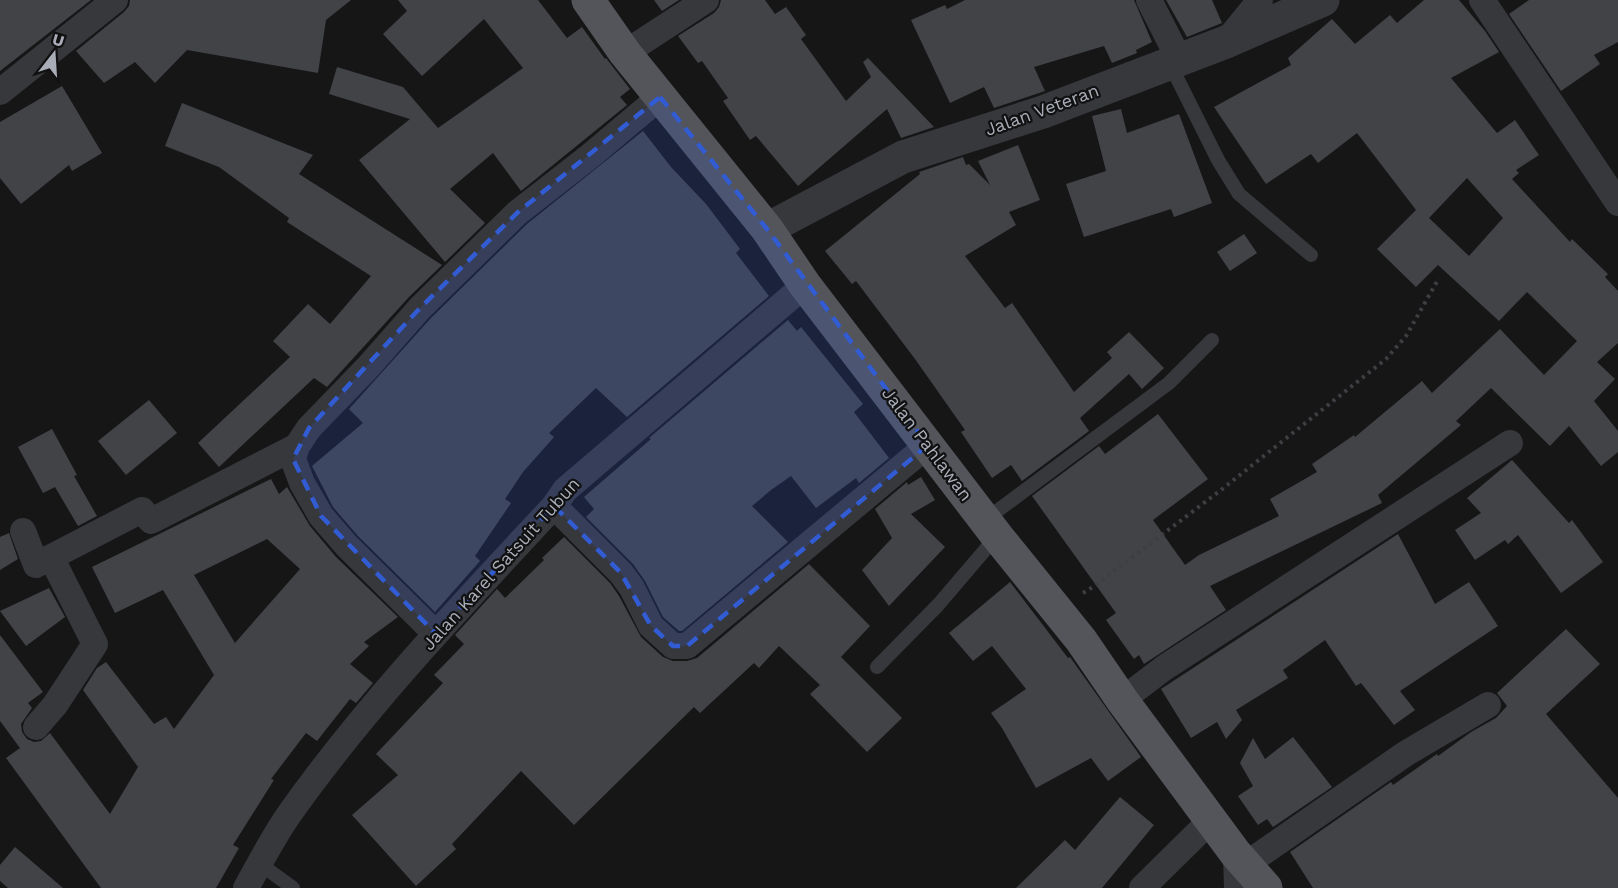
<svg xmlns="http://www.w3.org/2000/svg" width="1618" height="888" viewBox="0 0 1618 888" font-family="'Work Sans',sans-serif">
<rect width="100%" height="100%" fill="#161617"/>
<path fill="#424347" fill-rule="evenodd" d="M0 0H91L0 71Z
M130 0H351L326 20 318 73 187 50 155 83 135 62 104 83 76 51 124 12 129 6Z
M398 0H538L567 38 582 27 605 59 606 58 630 89 620 97 627 105 521 191 493 153 450 189 485 223 445 262 359 160 410 119 329 94 337 67 403 87 438 128 523 68 484 19 422 76 383 34 407 11Z
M654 0H679L662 11Z
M721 0H765L775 14 786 7 806 35 801 39 846 101 871 77 863 62 868 58 934 127 901 138 887 109 798 186 756 136 750 140 723 101 728 98 702 61 698 63 678 36 714 13 719 7Z
M965 0H1134L1152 42 1136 50 1137 53 1112 63 1104 46 1034 67 1045 91 994 108 984 87 950 103 911 20 945 5 947 9Z
M1166 0H1212L1222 23 1187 37Z
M1424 0H1459L1485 31 1499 52 1451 78 1497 133 1515 120 1539 155 1516 170 1519 173 1512 179 1570 242 1572 239 1608 274 1605 277 1618 291V343L1597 362 1615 379 1594 401 1618 431V452L1601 466 1569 426 1550 446 1491 388 1456 421 1461 425 1378 495 1382 503 1210 586 1226 610 1144 664 1139 655 1134 659 1106 620 1116 613 1032 496 1099 446 1105 454 1158 414 1208 479 1153 520 1185 565 1199 555 1279 516 1270 499 1317 472 1312 464 1354 435 1355 437 1422 381 1432 393 1500 329 1544 375 1577 341 1527 292 1499 321 1438 265 1416 287 1377 249 1416 210 1357 133 1318 163 1311 154 1266 184 1214 107 1291 65 1288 58 1332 19 1355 44 1390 15 1397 23ZM1467 178 1503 218 1469 256 1429 218Z
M1529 0H1618V42L1594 55 1600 64 1561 91 1509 14Z
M62 86 102 153 72 171 69 165 21 204 0 178V122Z
M182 103 313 155 299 174 442 265 409 297 327 387 314 378 219 467 198 443 290 357 273 341 308 304 330 324 371 276 287 222 289 218 219 167 165 146Z
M1121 109 1127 133 1179 114 1212 203 1174 217 1171 209 1084 237 1066 184 1106 171 1092 116Z
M643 131 671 167 706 204 740 249 736 253 769 296 627 417 596 388 549 433 554 437 523 472 505 499 511 503 475 556 480 561 435 612 358 536 333 507 312 466 363 423 349 409 431 318 527 224Z
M1018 145 1040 200 1009 212 1016 225 965 256 1005 308 1012 303 1074 392 1112 358 1107 352 1129 332 1164 368 1142 389 1129 374 1080 418 1089 431 1022 481 1011 465 992 478 961 432 965 430 915 359 856 281 852 284 825 251 920 174 919 172 963 157 966 165 969 164 990 185 978 161Z
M1244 234 1257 253 1230 271 1217 252Z
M788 320 797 331 801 327 863 404 854 412 889 458 859 483 856 478 816 508 791 476 771 490 752 506 788 542 682 631H679L663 617 645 581 633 564 586 517 594 509 584 497 651 439 649 438Z
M149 400 177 433 126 475 98 441Z
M52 429 77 475 74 476 97 516 78 526 55 487 43 493 18 447Z
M1512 460 1569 523 1572 520 1603 562 1561 593 1518 535 1508 544 1505 540 1475 560 1455 530 1481 513 1467 498Z
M921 477 935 500 911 514 945 547 889 606 862 570 892 538 875 509 907 482 908 485Z
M271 479 279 494 287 487 310 526 336 557 398 617 364 642 369 646 350 664 373 683 356 703 350 699 317 741 306 733 271 779 274 780 233 845 239 848 216 888H101L6 758 20 748 0 721V635L43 692 28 703 32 708 21 724 22 732 27 739 34 742 41 741 50 733 110 814 138 767 83 690 97 668 106 662 154 724 166 717 174 729 214 675 163 590 115 613 92 567ZM267 539 300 569 235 643 194 575Z
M9 533 18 559 0 570V537Z
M1398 534 1435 604 1469 582 1498 626 1400 691 1415 710 1394 725 1361 683 1356 686 1325 640 1283 670 1288 678 1236 710 1242 720 1226 739 1217 722 1191 738 1161 689Z
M564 537 610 583 619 596 641 637 663 657 673 661H687L697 658 809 564 870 626 841 657 902 718 867 752 810 694 820 685 779 646 759 668 754 663 700 713 694 707 574 825 521 771 452 844 456 849 416 886 352 815 398 775 376 754 443 683 434 675 464 644 455 635 497 589 505 598 544 560 542 558Z
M1010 582 1068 658 1070 657 1141 757 1108 781 1091 758 1036 788 1002 728 991 713 1026 689 992 646 973 661 949 633Z
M49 588 65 617 26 646 0 611Z
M1566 629 1600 664 1546 714 1618 798V888H1313L1290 852 1391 782 1393 785 1437 754 1438 756 1471 732 1496 718 1507 706 1497 693Z
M1293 737 1332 787 1273 827 1267 819 1258 825 1238 796 1253 786 1240 763 1253 738 1265 759Z
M1120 797 1154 825 1102 888H1016L1065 840 1075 850Z
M15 847 63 888H8L0 881V865Z"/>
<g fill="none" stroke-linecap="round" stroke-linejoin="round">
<path stroke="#3d3f43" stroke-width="4" stroke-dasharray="3 4.5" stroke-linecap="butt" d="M1083 593 1093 587 1221 490 1386 359 1406 336 1439 278"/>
<path stroke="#37383c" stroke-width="14" d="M1170 64 1218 160 1239 194 1311 255
M985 520 1169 383 1212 340
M877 667 938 605 997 536
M260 864 293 888"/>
<path stroke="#37383c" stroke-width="26" d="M1149 0 1179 59
M1482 0 1618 203
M1226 42 1260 0
M625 53 706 0
M0 92 115 0
M554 506 621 573 632 588 651 626 673 646H687L928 445
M23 531 36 565 142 510 151 521 297 446
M436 634 347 546 321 516 302 483 293 459 297 446 309 428 368 367 420 308 517 213 590 156 660 97
M1122 700 1164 668 1510 443
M36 727 55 705 95 644 51 557
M1236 854 1237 888
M1245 865 1405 754 1488 705
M246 888C260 863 273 837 290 813 368 703 462 605 554 506L565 490 805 285
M1142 888 1211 820"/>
<path stroke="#37383c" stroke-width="33" d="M767 229 903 157 1043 112 1226 42 1323 0"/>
<path stroke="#53555b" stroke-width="33" d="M588 0 625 53 767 229 805 285 997 536 1081 640 1122 700 1236 854 1266 888"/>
</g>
<path fill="#325cd3" fill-opacity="0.2" stroke="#325cd3" stroke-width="4.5" stroke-dasharray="12 8" stroke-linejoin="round" d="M660 97 767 229 928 445 687 646H673L651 626 621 573 554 506 436 634 321 516 293 459 309 428 420 308 517 213Z"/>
<g text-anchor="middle" stroke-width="4.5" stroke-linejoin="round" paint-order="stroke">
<g font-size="18" fill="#a8adb7" stroke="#111112">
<text transform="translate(1042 110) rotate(-20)" y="6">Jalan Veteran</text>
<text transform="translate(927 444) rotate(53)" y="6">Jalan Pahlawan</text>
<text transform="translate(501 564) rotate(-48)" y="6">Jalan Karel Satsuit Tubun</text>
</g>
</g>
<g transform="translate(54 54) rotate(17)" stroke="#111112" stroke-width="4.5" paint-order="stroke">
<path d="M0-4.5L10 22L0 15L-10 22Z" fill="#a8adb7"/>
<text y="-9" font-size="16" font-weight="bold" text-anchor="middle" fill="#a8adb7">U</text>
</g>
</svg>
